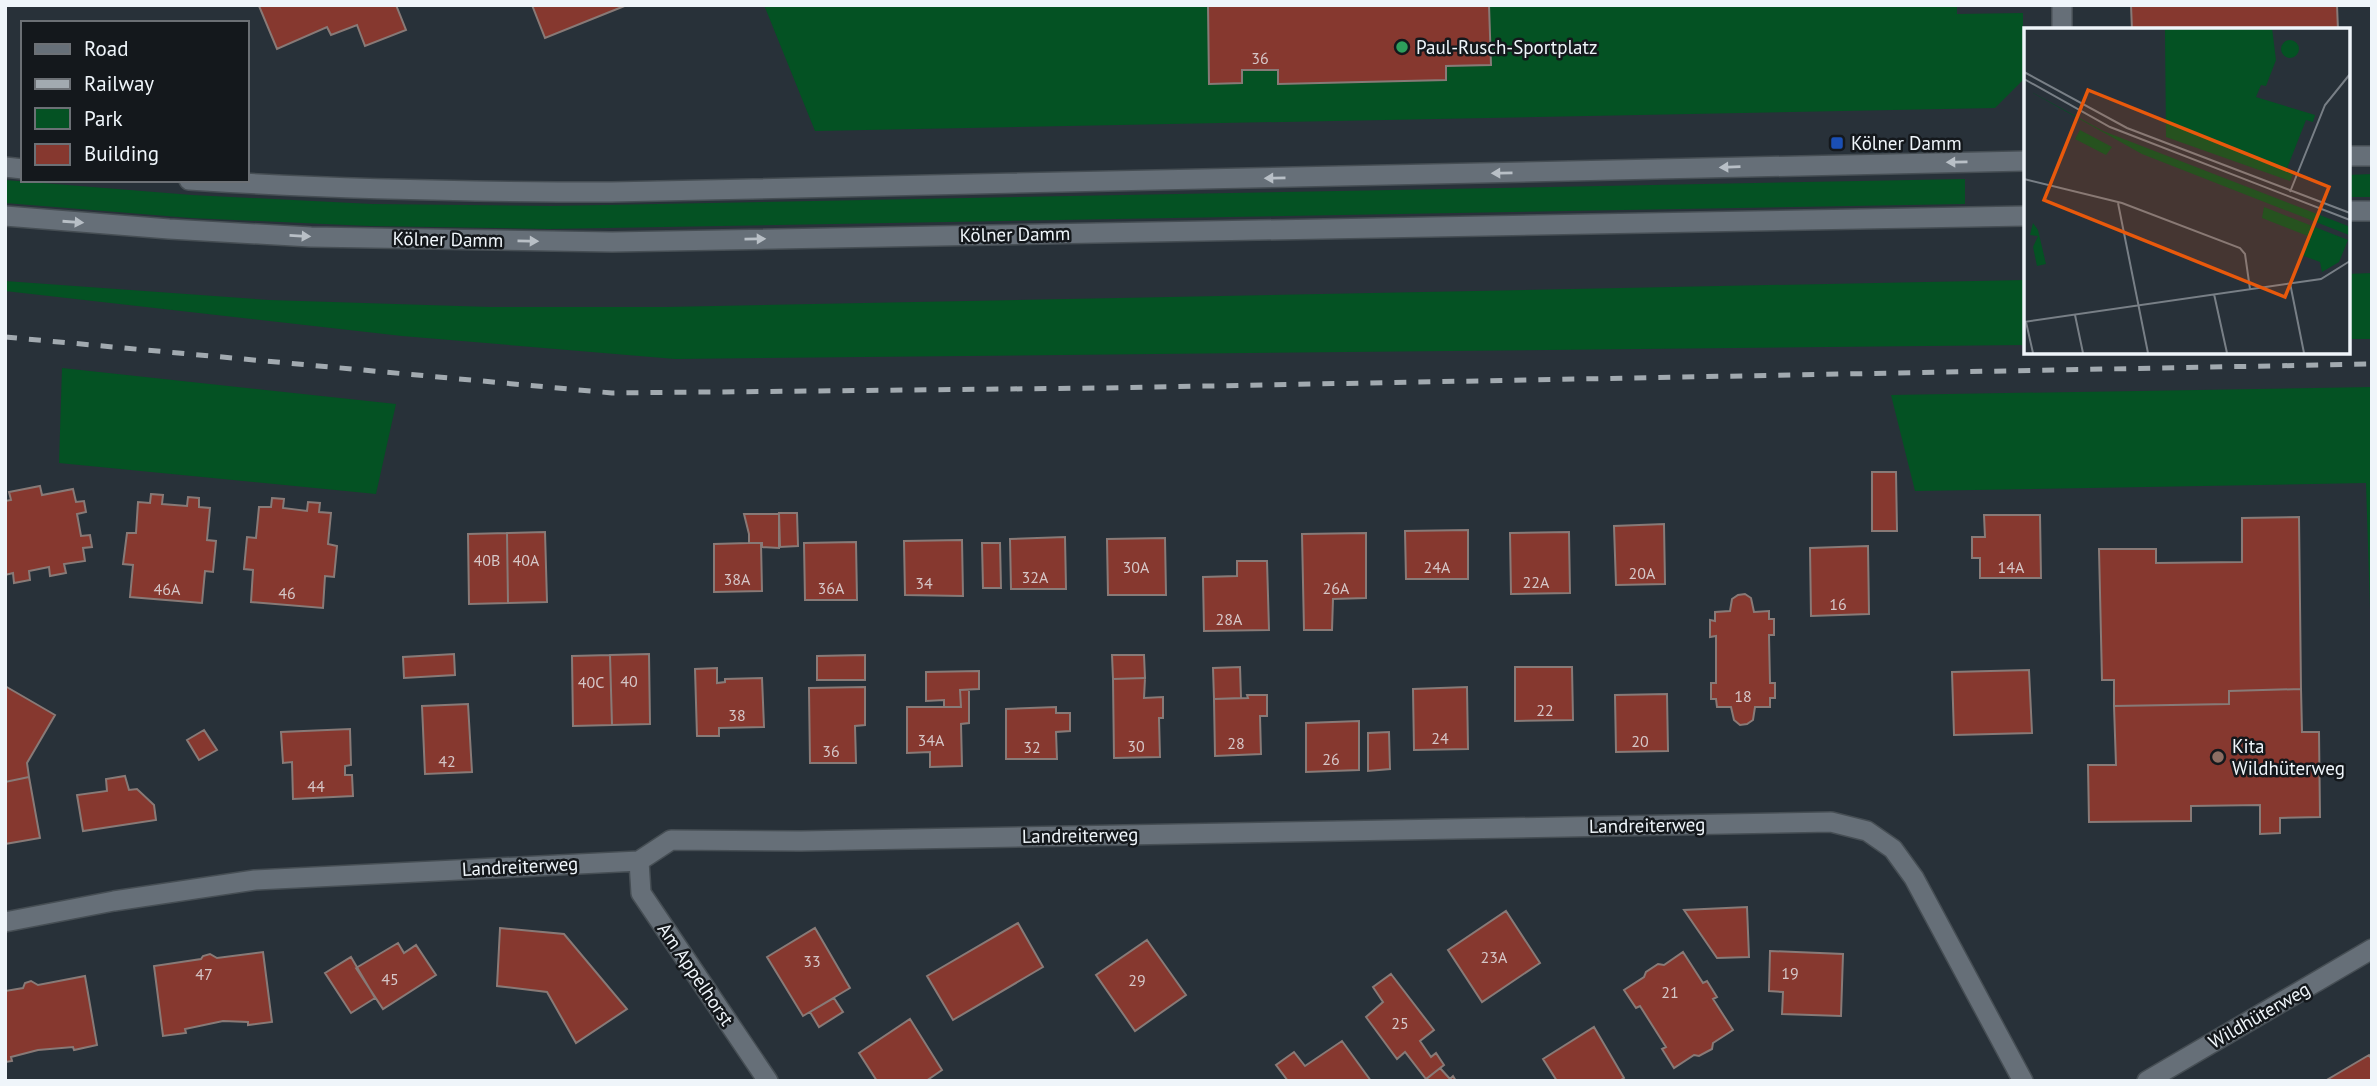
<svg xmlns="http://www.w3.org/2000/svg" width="2377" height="1086" viewBox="0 0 2377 1086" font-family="'PT Sans',sans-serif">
<rect width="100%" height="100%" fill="#283139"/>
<path fill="#045223" d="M764 5H1957V14L2023 13V80L1995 108 815 131Z
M2372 174V197H2347V175Z
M1965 179V204L549 229 369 226 191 218 5 203V180L192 195 372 204 551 206Z
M2372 273V339H2347V274Z
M2025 280V345L675 359 402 336 5 291V281L269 300 490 307H666Z
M62 368 396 404 376 494 59 463Z
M2372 387V672L2366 483 1915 491 1891 395Z"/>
<path fill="#86382f" stroke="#887a77" stroke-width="2" d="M261 5H396L406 30 365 46 357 25 331 35 327 27 277 49 259 6Z
M532 5H627L545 38Z
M1208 5H1489L1491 65 1446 66V80L1278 84V70H1242V83L1209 84Z
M2131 5H2337L2338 30H2132Z
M1872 472H1896L1897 531H1872Z
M40 486 42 495 73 489 76 502 84 501 86 512 77 514 81 536 90 535 92 547 83 548 85 561 64 564 66 573 50 576 49 567 29 571 30 580 14 583 13 573 5 575V501L11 500 9 492Z
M151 494 163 495 162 504 187 506 188 497 199 498V507L210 508 207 540 216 541 213 572 205 571 202 603 130 597 133 565 123 564 127 533H136L138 502 150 503Z
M272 498 284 499 283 508 307 511 308 502 320 503 319 512 331 513 328 544 337 546 334 577 325 576 323 608 251 602 253 570 244 569 247 537 256 538 259 507H271Z
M779 513H797L798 546 780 547Z
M744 514H779V548L762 547V543H749V534Z
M1984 515H2040L2041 578H1980V558H1972V537H1985Z
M2299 517 2301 689 2229 691V704L2114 706V680H2102L2099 549H2156V563L2242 562V518Z
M1664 524 1665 584 1616 585 1614 526Z
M1468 530V579H1406L1405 531Z
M545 532 547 602 508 603 507 533Z
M1569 532 1570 593 1511 594 1510 533Z
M507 533 508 603 469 604 468 534Z
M1366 533V598L1333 599 1332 630H1304L1302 534Z
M1065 537 1066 589H1011L1010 539Z
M1165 538 1166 595H1108L1107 539Z
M962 540 963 596 905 595 904 541Z
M856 542 857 600H805L804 543Z
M749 543H761L762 591 714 592V544Z
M982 543H1000L1001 588H983Z
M1868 546 1869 614 1811 616 1810 548Z
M1237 561H1267L1269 630 1204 631 1203 577 1237 576Z
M1745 594 1751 598 1754 612 1769 611V619H1774V635H1769L1770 683H1775V698H1770V707H1755L1753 720 1747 724 1740 725 1734 720 1731 707H1717L1716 699H1711V683H1716V636L1710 637V620L1715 621V612L1730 611 1732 599 1738 595Z
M454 654 455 675 404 678 403 657Z
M649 654 650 724 612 725 610 655Z
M610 655 612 725 573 726 572 656Z
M865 655V680H817V656Z
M1112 655H1144L1145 678 1113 679Z
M1240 667 1241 698 1214 699 1213 668Z
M1515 667H1572L1573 720 1515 721Z
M717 668V683L725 682V679L762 678 764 727 719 728V736H697L695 669Z
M2029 670 2032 733 1954 735 1952 672Z
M979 671V689L960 690 961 707H944V700L926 701V672Z
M1145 678 1144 698 1163 697V718H1159L1160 757 1114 758 1113 679Z
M5 686 55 715 27 763 29 777 5 782Z
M865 687V725L855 726 856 763H810L809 688Z
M1467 687 1468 749 1414 750 1413 689Z
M2301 689 2302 732H2319L2320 817 2280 818V833L2260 834V805L2191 806V821L2089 822 2088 765H2116L2114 706 2229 704V691Z
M960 690H969V723L961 724 962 766 930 767V752L907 753V707H961Z
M1667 694 1668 751 1616 752 1615 695Z
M1247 695H1267V716H1260L1261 754 1215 756 1214 699 1248 698Z
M468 704 472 772 425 774 422 706Z
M1056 707V713H1070V731L1056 732 1057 759H1006V709Z
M1359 721V770L1306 772V723Z
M350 729 351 765 345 766V775H352L353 796 293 799 292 762 283 763 281 732Z
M204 730 217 750 199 760 187 740Z
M1389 732 1390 769 1368 771V733Z
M125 776 129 790 137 789 154 805 156 820 83 831 77 795 107 791 106 779Z
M29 777 40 838 5 844V782Z
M1747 907 1749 957 1717 958 1684 910Z
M1506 911 1540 963 1482 1002 1448 950Z
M1018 923 1043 967 953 1020 927 976Z
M500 928 564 934 627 1009 576 1043 547 992 497 986Z
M815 928 850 988 803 1016 767 957Z
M1147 940 1186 995 1135 1031 1096 975Z
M398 943 404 953 416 945 436 975 383 1009 356 968Z
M1770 951 1843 954 1841 1016 1782 1014 1783 992 1769 991Z
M263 952 272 1022 248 1025V1022L223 1021 185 1029 186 1033 163 1036 154 966 201 959 203 956 210 954 217 958Z
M1683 952 1703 983 1707 981 1717 997 1713 999 1733 1030 1713 1043 1712 1049 1699 1056 1694 1055 1674 1068 1662 1049 1666 1047 1640 1006 1636 1008 1624 990 1644 977 1646 972 1658 964 1664 965Z
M351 957 375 998 351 1013 325 973Z
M1391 974 1434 1030 1420 1041 1431 1057 1436 1053 1444 1065 1426 1079 1405 1052 1397 1059 1366 1017 1383 1002 1373 987Z
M85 976 97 1045 74 1050 73 1047 38 1050 11 1057 12 1061 5 1062V991L23 988 25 983 31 981 38 985Z
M834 998 843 1012 819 1027 810 1012Z
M910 1019 942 1070 926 1081H877L859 1053Z
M1594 1027 1624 1078 1619 1081H1557L1543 1059Z
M1342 1041 1371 1081H1288L1276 1065 1294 1052 1305 1066Z
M2369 1055 2372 1060V1081H2325Z
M1440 1068 1450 1079 1453 1076 1456 1081H1424Z"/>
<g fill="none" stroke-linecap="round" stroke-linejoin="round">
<defs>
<path id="minor" d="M2062 5V30
M639 861 641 893 768 1081
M5 922 114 901 255 880 639 861 671 840 801 841 1831 822 1867 831 1893 849 1914 878 2023 1081
M2147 1081 2372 949"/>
<path id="tertiary" d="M2347 156H2372
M5 167 23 169
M189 180C329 189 469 192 611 192L2025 161
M2347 211H2372
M5 216 169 229 311 237 612 242 2025 216"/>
</defs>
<use href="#minor" stroke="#464e54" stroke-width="22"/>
<use href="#tertiary" stroke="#464e54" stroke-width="22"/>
<use href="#minor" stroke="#666f78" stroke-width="19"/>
<use href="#tertiary" stroke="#666f78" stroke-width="19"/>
<path stroke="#a2aab0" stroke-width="5" stroke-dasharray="12 12" stroke-linecap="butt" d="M5 337 612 393 1103 388 2372 364"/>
</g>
<defs><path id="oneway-solid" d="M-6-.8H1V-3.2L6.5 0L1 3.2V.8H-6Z" transform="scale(1.75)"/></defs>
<g fill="#b8bfc6">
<use href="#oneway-solid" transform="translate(1957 162) rotate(179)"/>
<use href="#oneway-solid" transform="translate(1730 167) rotate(178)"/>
<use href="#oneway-solid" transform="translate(1502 173) rotate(179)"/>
<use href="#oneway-solid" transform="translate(1275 178) rotate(179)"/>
<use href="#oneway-solid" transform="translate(73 222) rotate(4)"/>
<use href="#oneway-solid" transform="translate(300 236) rotate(3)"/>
<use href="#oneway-solid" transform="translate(755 239) rotate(-1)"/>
<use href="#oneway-solid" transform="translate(528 241) rotate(1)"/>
</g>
<circle fill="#2e9e5b" stroke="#14181c" stroke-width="2.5" cx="1402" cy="47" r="7"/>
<rect fill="#1a4fb4" stroke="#14181c" stroke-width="2.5" x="1830" y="136" width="14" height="14" rx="3.5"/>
<circle fill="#8d6e63" stroke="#14181c" stroke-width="2.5" cx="2218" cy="757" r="7"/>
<g text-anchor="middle" stroke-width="5" stroke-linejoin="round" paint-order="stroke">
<g font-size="16" fill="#d5c6c7">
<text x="1260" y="64">36</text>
<text x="487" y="566">40B</text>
<text x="526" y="566">40A</text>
<text x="1136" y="573">30A</text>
<text x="1437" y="573">24A</text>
<text x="2011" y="573">14A</text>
<text x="1642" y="579">20A</text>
<text x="1035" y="583">32A</text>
<text x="737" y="585">38A</text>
<text x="1536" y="588">22A</text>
<text x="924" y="589">34</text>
<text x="831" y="594">36A</text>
<text x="1336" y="594">26A</text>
<text x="167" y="595">46A</text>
<text x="287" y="599">46</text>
<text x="1838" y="610">16</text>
<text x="1229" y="625">28A</text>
<text x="629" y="687">40</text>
<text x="591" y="688">40C</text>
<text x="1743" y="702">18</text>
<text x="1545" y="716">22</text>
<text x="737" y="721">38</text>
<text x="1440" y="744">24</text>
<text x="931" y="746">34A</text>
<text x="1640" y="747">20</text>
<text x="1236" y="749">28</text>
<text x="1136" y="752">30</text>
<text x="1032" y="753">32</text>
<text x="831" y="757">36</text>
<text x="1331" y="765">26</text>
<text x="447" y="767">42</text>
<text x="316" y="792">44</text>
<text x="1494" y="963">23A</text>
<text x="812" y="967">33</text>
<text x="1790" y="979">19</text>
<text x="204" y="980">47</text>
<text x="390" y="985">45</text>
<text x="1137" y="986">29</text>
<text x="1670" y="998">21</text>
<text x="1400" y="1029">25</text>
</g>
<g font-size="19" fill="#eff5fa" stroke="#14181c" text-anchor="start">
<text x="1416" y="54">Paul-Rusch-Sportplatz</text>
<text x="1851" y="150">Kölner Damm</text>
<text x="2232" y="753">Kita<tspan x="2232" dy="22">Wildhüterweg</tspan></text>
</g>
<g font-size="19" fill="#eff5fa" stroke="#14181c">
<text transform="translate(1015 234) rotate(-1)" y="7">Kölner Damm</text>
<text transform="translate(448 239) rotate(1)" y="7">Kölner Damm</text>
<text transform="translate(1647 825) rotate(-1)" y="7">Landreiterweg</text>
<text transform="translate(1080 835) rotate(-1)" y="7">Landreiterweg</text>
<text transform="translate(520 866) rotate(-3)" y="7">Landreiterweg</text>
<text transform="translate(696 974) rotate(56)" y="7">Am Appelhorst</text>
<text transform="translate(2259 1015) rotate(-30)" y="7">Wildhüterweg</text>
</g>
</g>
<g transform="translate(2024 28)">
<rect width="326" height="326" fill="#283139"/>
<path d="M141 0H248L252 32 242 58 237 57 232 69 291 87 289 94 282 92 262 143 269 146 266 153 142 109ZM257 21a9 9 0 1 1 18 0a9 9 0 1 1-18 0ZM0 60 79 103 324 198 325 207 118 126ZM56 102 88 119 82 127 51 111ZM240 179 324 212 315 234 298 244 296 234 277 227 284 208 238 190ZM9 195 14 202 22 236 13 238 9 219 14 208 6 207Z" fill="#045223"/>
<path fill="none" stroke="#787f86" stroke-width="2" d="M0 44 103 100 326 185M0 51 86 99 326 192M0 151 98 175 216 220 221 226 226 261M266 164 301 77 326 46M94 175 124 325M266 255 280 325M190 266 203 325M51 287 59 325M0 294 297 251 326 233M2 294 9 325"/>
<path fill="#e8590c" fill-opacity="0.15" stroke="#e8590c" stroke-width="3.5" d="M64 62 305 159 261 269 20 172Z"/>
<rect width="326" height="326" fill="none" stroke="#eff5fa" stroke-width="3.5"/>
</g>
<rect width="2377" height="1086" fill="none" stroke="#eff5fa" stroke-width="14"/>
<rect x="21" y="21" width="228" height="161" fill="#14181c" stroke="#6c7075" stroke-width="2"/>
<rect x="35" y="44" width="35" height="10" fill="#666f78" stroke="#6c7075" stroke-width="2"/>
<text x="84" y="56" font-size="21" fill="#eff5fa">Road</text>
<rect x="35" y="79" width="35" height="10" fill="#a2aab0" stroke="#6c7075" stroke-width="2"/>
<text x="84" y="91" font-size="21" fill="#eff5fa">Railway</text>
<rect x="35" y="108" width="35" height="21" fill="#045223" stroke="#6c7075" stroke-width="2"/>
<text x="84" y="126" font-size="21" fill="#eff5fa">Park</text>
<rect x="35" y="144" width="35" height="21" fill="#86382f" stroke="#6c7075" stroke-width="2"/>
<text x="84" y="161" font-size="21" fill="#eff5fa">Building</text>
</svg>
